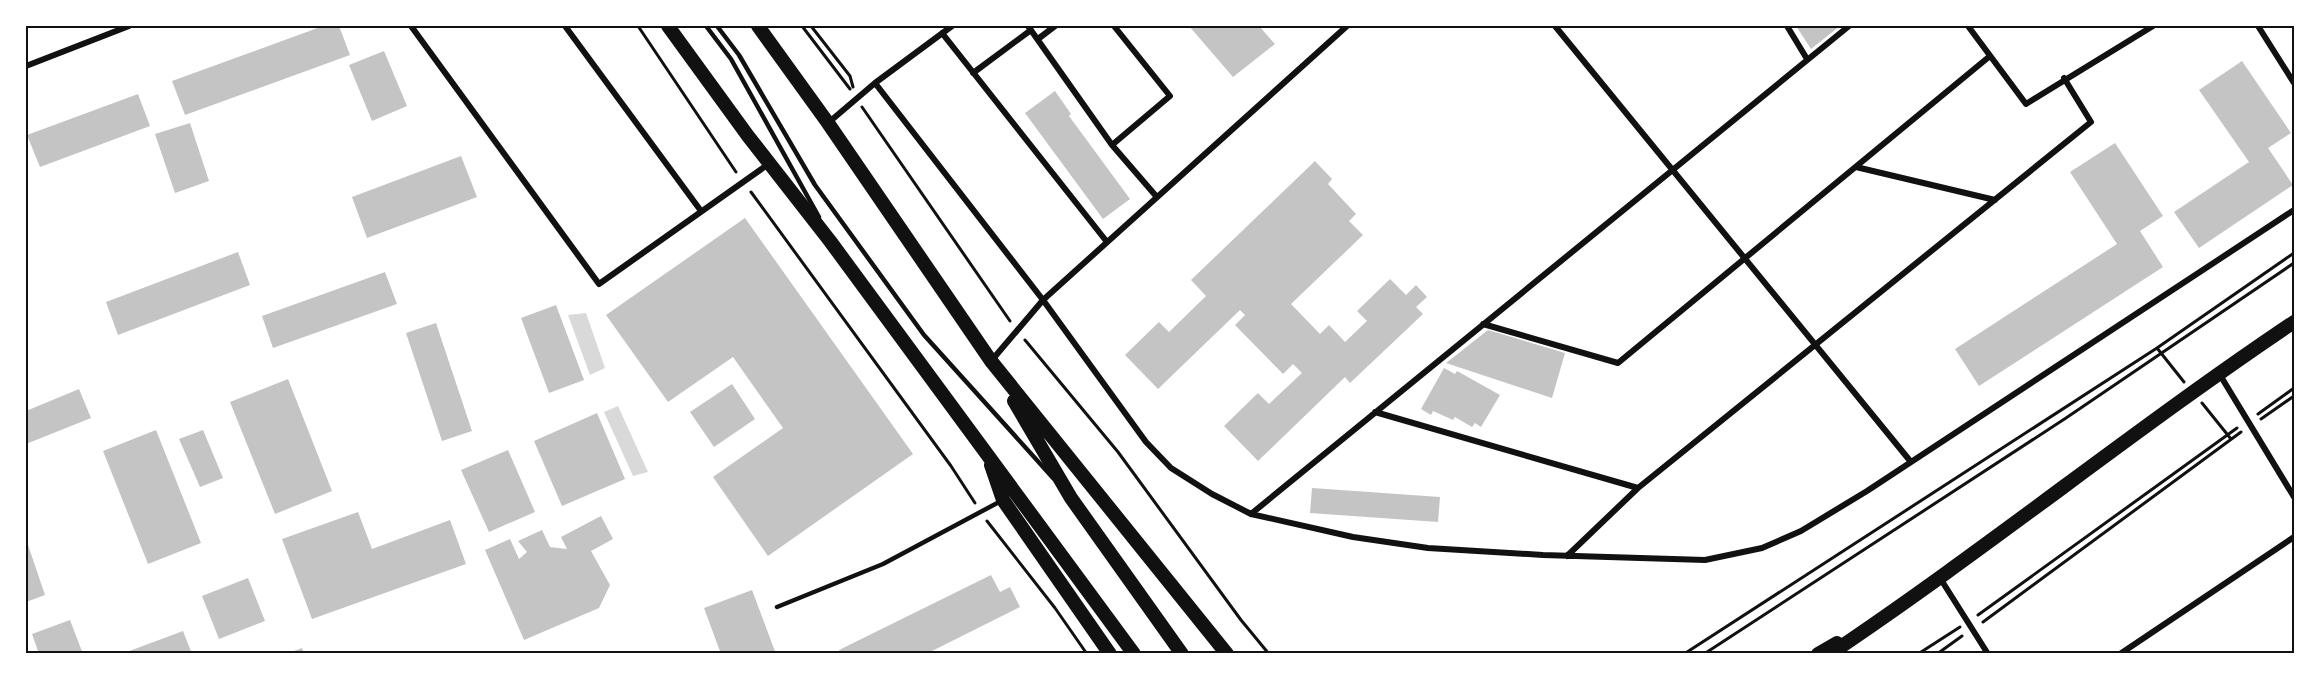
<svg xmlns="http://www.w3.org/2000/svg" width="2320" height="679" viewBox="0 0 2320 679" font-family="'Work Sans',sans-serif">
<rect width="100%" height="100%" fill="#fff"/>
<path fill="#d9d9d9" d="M586 313 605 368 590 375 568 315Z
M618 406 648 472 633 476 604 412Z"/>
<path fill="#c4c4c4" d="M323 26H339L350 55 185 115 172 81Z
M1189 26H1259L1275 44 1233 77Z
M1796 26H1840L1811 49Z
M384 51 407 106 372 121 349 65Z
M2242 61 2291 133 2268 148 2293 185 2199 248 2174 212 2249 162 2199 90Z
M1055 91 1071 114 1069 116 1130 199 1103 219 1025 113Z
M138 94 150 126 40 167 27 135Z
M190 123 209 181 175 193 155 134Z
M2115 143 2163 216 2140 231 2163 267 1979 386 1955 349 2117 244 2070 172Z
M461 156 477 197 367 238 352 197Z
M1315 161 1332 179 1328 184 1356 214 1349 221 1363 235 1291 304 1320 334 1329 325 1345 342 1367 321 1357 311 1390 279 1406 295 1416 285 1427 297 1416 307 1423 314 1350 383 1345 377 1258 461 1224 426 1258 393 1269 404 1302 373 1293 364 1283 374 1235 325 1245 315 1240 310 1158 389 1125 355 1159 322 1169 332 1206 296 1191 280Z
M745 218 913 454 768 556 713 477 783 428 733 357 668 402 606 315Z
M238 252 250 285 118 335 106 302Z
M385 272 397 304 273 348 262 316Z
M556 305 584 380 549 393 521 318Z
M436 323 472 431 442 441 406 333Z
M1488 330 1565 353 1552 398 1446 363Z
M1444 368 1455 374 1457 371 1500 395 1481 427 1475 423 1472 427 1455 417 1453 420 1433 411 1431 415 1421 409Z
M288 379 332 491 275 514 230 402Z
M732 384 755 419 714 447 690 412Z
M79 389 91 418 26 444V411Z
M597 413 625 479 562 506 534 441Z
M156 430 201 543 148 564 103 451Z
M203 430 223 478 200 487 179 439Z
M508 450 535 512 489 532 461 470Z
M1312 488 1440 497 1438 522 1310 513Z
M358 512 372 549 450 520 466 564 312 619 282 539Z
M601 516 613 539 591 551 610 585 599 608 524 640 485 550 510 539 519 559 527 552 518 541 542 530 550 547 567 549 561 537Z
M26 539 45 595 26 602Z
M991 575 1000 592 1010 587 1020 607 926 654H841L839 650Z
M248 578 265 621 219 639 202 596Z
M752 590 776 654H721L704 608Z
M70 620 83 654H39L32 634Z
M183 631 192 654H124V653Z
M302 648 304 654H289V653Z"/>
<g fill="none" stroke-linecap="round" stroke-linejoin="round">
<path stroke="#111" stroke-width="3" d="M638 26 736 172
M802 26 850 89
M811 26 850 76 853 87
M862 107 1010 321
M751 192 951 466 975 503
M1025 340 1118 452 1241 620 1269 654
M2157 348 2184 382
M2202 403 2231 439
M2258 414 2294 388
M2261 419 2294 396
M987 521 1055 608 1087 654
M1978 615 2237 428
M1983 622 2241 432
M1684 654 2157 348 2294 253
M1704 654 2066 418 2294 263
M1918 654 1960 627
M1937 654 1962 636"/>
<path stroke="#111" stroke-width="4.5" d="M706 26 731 59 819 217
M717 26 739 55 815 185 924 335 1053 478
M777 607 883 564 1001 501"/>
<path stroke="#111" stroke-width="6" d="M411 26 599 284 770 163
M565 26 701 211
M1028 26 1112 145 1156 196
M1555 26 1911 462
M1787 26 1807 59
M1968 26 2026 104 2153 26
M2258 26 2294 83
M942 33 1107 242
M1038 39 1055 26
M26 66 129 26
M973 73 1031 30
M875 83 1043 300 1146 442 1171 468 1212 494 1251 514 1353 537 1428 548 1543 555 1705 560 1762 548 1801 531 1867 491 2294 210
M828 123 875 83 952 26
M1112 145 1170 96 1114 26
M1856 167 1995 200
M1483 324 1618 363 1990 56
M992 360 1043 300 1347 26
M2220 375 2294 497
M1375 412 1638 488
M1251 514 1849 26
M1567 556 1638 488 2091 122 2064 78
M1940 578 1988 654
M2120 654 2294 537"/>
<path stroke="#111" stroke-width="14" d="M668 26 748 136 830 241 1134 654
M758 26 828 123 991 361 1227 654
M1014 401 1071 498 1182 654
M991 465 1003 500 1110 654
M1818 654 1837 643
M1830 654C1988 548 2136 428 2294 322"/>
</g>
<rect width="2320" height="679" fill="none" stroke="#ffffff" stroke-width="54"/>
<rect x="27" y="27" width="2266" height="625" fill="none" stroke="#111" stroke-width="2"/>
</svg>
